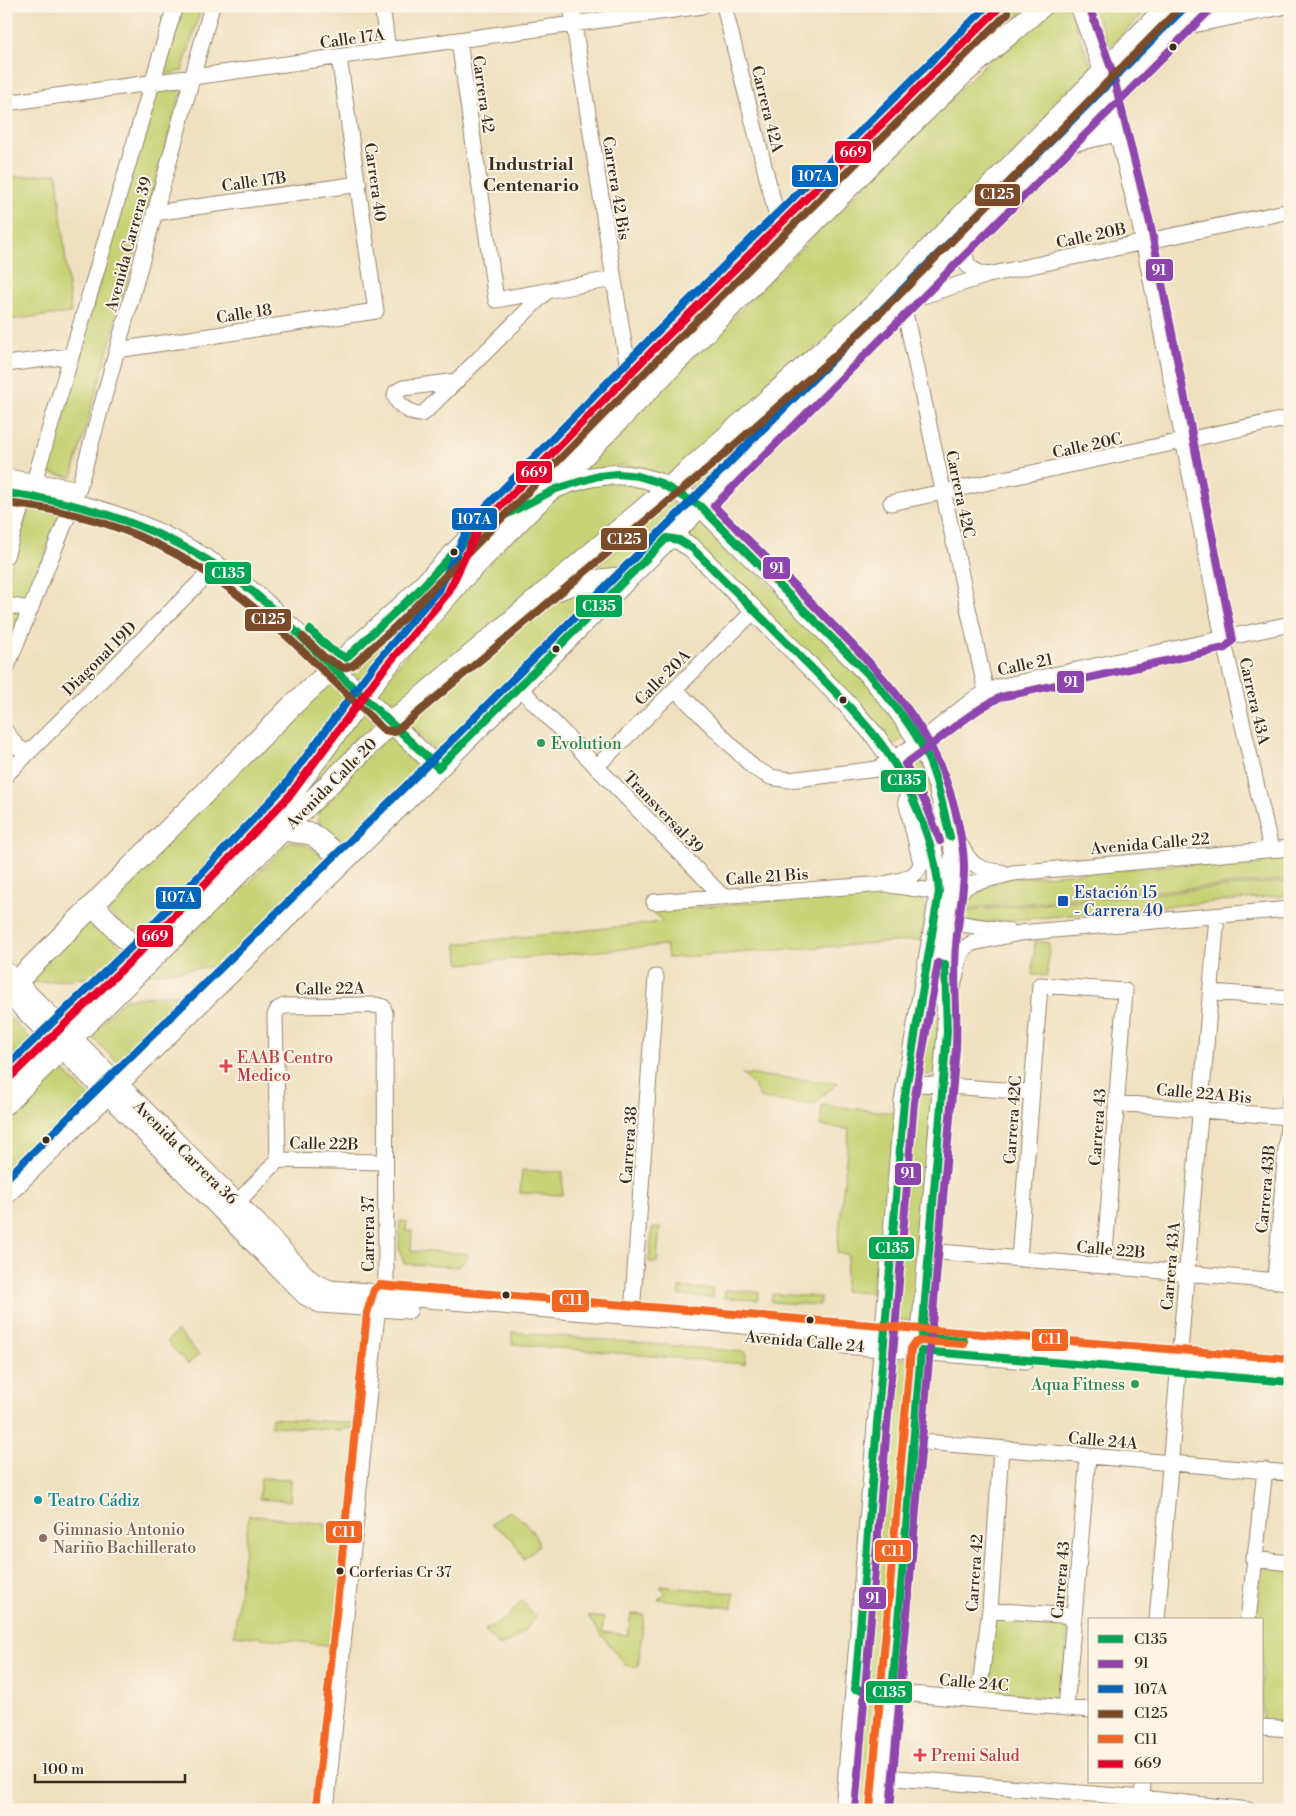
<svg xmlns="http://www.w3.org/2000/svg" width="1296" height="1816" viewBox="0 0 1296 1816" font-family="'Libre Bodoni',serif">
<rect width="100%" height="100%" fill="#fcf5e5"/>
<filter id="ink" filterUnits="userSpaceOnUse"><feTurbulence type="fractalNoise" baseFrequency=".02" numOctaves="2"/><feDisplacementMap in="SourceGraphic" scale="10" xChannelSelector="R" yChannelSelector="G"/><feConvolveMatrix kernelMatrix="1 2 1 2 8 2 1 2 1" color-interpolation-filters="sRGB"/></filter>
<filter id="wash" filterUnits="userSpaceOnUse"><feTurbulence type="fractalNoise" baseFrequency=".0096" numOctaves="4" result="noise"/><feDisplacementMap in="SourceGraphic" scale="20" xChannelSelector="R" yChannelSelector="G"/><feGaussianBlur stdDeviation="1.12" result="paint"/><feColorMatrix in="noise" values="0 0 0 0 0 0 0 0 0 0 0 0 0 0 0 0 0 1.4 0 .05"/><feComposite in="paint" operator="in"/></filter>
<g filter="url(#wash)">
<rect width="100%" height="100%" fill="#efe0bf"/>
<path fill="#c6d274" stroke="#807e49" d="M183 6H202L182 71 163 75Z
M1008 6H1029L890 135 883 129Z
M1053 6H1068L1093 71 877 293 669 478 625 465 579 472 992 57Z
M1092 6H1151L1110 47Z
M181 90 72 477 44 472 156 91Z
M57 173 71 313 6 320V178Z
M771 240 776 248 595 427 576 433Z
M877 313 758 436 752 427Z
M738 438 749 445 701 496 693 491 689 483Z
M619 482 657 489 412 692C398 702 388 705 371 697L453 600 544 506 569 492 594 484Z
M674 496 692 509 627 569 587 575 636 534 641 523Z
M29 508 61 513 6 654V582Z
M699 514 866 683 885 706 905 737 893 745 678 535Z
M449 577 363 682 346 668 365 657Z
M610 590 440 756 404 722 550 601 565 591Z
M330 676 352 698 256 822 139 943 102 905Z
M362 711 378 725 316 785 311 780Z
M392 733 427 768 346 848 320 826 318 814 347 782 354 769Z
M913 756 922 759 947 847V899L904 765Z
M290 841C306 844 321 849 327 866L228 965 148 974 222 899 246 886Z
M1290 855V879L955 910 961 891 1007 879Z
M1290 881V895L983 923 960 922 955 912Z
M882 891 919 897 926 908 921 940 668 958 666 945 460 964 456 944 663 922 653 911Z
M91 916 127 954 104 976 34 983 29 978Z
M1035 941 1049 943 1047 976 1032 975Z
M936 960 941 989 935 1072 928 1075 922 1074 919 1069Z
M200 992 122 1067 90 1035 125 999Z
M6 1014 35 1043 6 1072Z
M57 1065 93 1100 6 1185V1115Z
M742 1074 839 1083 824 1094 815 1105 761 1099 754 1086Z
M918 1092 933 1094 917 1321 895 1320 914 1094Z
M822 1105 896 1113 880 1294 844 1291 848 1254 837 1253 849 1129 820 1126Z
M522 1170 563 1172 562 1195 520 1193Z
M400 1221 407 1222 406 1231H412L411 1251 466 1253 469 1257 458 1267 404 1264 399 1249Z
M652 1228H660L657 1262H649Z
M679 1288 713 1289V1297L679 1296Z
M725 1290 759 1292 758 1300 724 1298Z
M772 1294 820 1297V1305L772 1302Z
M177 1331 199 1354 188 1364 167 1342Z
M512 1332 746 1352 745 1364 512 1344Z
M891 1358 915 1360 887 1678 864 1676Z
M272 1418 354 1423V1427L341 1430 271 1426Z
M261 1478 291 1479 290 1501 259 1499Z
M508 1511C523 1518 534 1530 539 1545L524 1559 512 1539 492 1524Z
M249 1515 326 1524 325 1532 346 1559 337 1646 234 1635Z
M1261 1567 1290 1570V1724L1262 1721V1620H1255Z
M660 1586 734 1593 732 1608 658 1599 666 1593Z
M522 1600 535 1617C526 1631 514 1642 498 1646L485 1630 506 1619Z
M631 1614 644 1615 638 1667 625 1665 587 1616 604 1618 602 1632 628 1635Z
M994 1616 1069 1623 1061 1699 986 1692Z
M860 1699 885 1701 874 1810H850Z"/>
</g>
<g filter="url(#ink)">
<g fill="none" stroke-linecap="round" stroke-linejoin="round">
<defs>
<path id="minor" d="M382 6 388 50
M571 6 629 375
M724 6 781 233
M1078 6 1102 73 1140 225 1223 638 1271 849
M1178 28 1287 6
M459 41 496 300 613 279
M6 103 702 6
M154 213 359 184
M962 243 968 266 979 273 988 275
M904 302 988 275 1290 211
M903 303 986 692
M117 350 376 311 339 57
M6 364 70 356
M457 381 403 388 396 392 395 397C399 406 415 417 424 413L547 291
M34 482 175 6
M78 491 212 6
M891 503 1290 418
M6 556 25 494
M6 605 31 609
M6 669 73 503
M519 687 723 897
M675 689 754 768 771 777 789 780 877 769 920 742 972 700 998 687 1290 624
M6 732 18 747 28 753
M596 767 753 612
M6 775 216 566
M953 831C967 857 970 871 1002 872
M890 885 939 892
M951 899 970 884 1013 873 1290 848
M654 902 884 884C899 880 917 880 921 863L906 801
M948 922 1009 931
M1211 992 1290 998
M951 997 960 955 964 948 973 943 1020 933 1290 909
M907 1083 1032 1092
M1116 1103 1289 1117
M278 1160 275 1015 278 1009 284 1006 376 1005 383 1007 385 1013 386 1285 377 1314 326 1810
M230 1210 278 1160 385 1162
M929 1251 1290 1282
M1019 1259 1040 985 1125 991 1104 1266
M1275 1281 1290 1100
M632 1314 656 977
M913 1441 1290 1473
M1253 1559 1290 1563
M990 1610 1074 1616
M1157 1620 1217 916
M1248 1620 1265 1470
M855 1689 1090 1710
M978 1700 990 1610 1001 1449
M1066 1708 1088 1456
M1262 1727 1290 1729
M884 1777 1142 1798 1248 1810
M1141 1810 1143 1782"/>
<path id="major" d="M6 479 69 489
M6 493C97 501 180 534 251 591 280 615 307 643 334 669 368 702 404 734 438 768
M490 523C564 479 622 449 700 506L871 677 896 708 925 751 938 786 954 851V877L945 954 947 1032 880 1810
M667 538 679 540 692 548 846 703 876 737 892 760 917 809 929 837 937 869 938 902 904 1101 845 1810
M6 972 257 1223 305 1275 314 1283 330 1290 1290 1369
M6 991 305 1295 320 1303 408 1309
M844 1344 1026 1359"/>
<path id="highway" d="M1062 143 1117 131
M554 591 575 583 628 577
M283 830 312 834 338 855 350 854
M93 905 139 953
M168 924 291 794 383 670 461 580 878 157 963 74 1042 6
M6 992 296 702 410 599 657 346 1001 6
M6 1081 80 1010
M6 1103 391 723 671 486 873 306 1168 6
M6 1193 428 778 1200 6"/>
</defs>
<use href="#minor" stroke="#95856e" stroke-width="17"/>
<use href="#major" stroke="#95856e" stroke-width="21"/>
<use href="#highway" stroke="#95856e" stroke-width="23"/>
<use href="#minor" stroke="#fff" stroke-width="15"/>
<use href="#major" stroke="#fff" stroke-width="19"/>
<use href="#highway" stroke="#fff" stroke-width="21"/>
<defs>
<path id="bus-1" d="M6 493C96 504 180 534 252 591 282 616 309 645 337 672 370 704 405 735 438 768L667 538 679 540 692 548C726 582 760 616 794 650 821 678 850 705 875 736 907 776 935 841 939 892L904 1101 855 1689 892 1692 921 1351 1290 1382
M310 630 330 649 346 658 419 590 460 546 480 528 556 489 598 476 618 474 638 476 658 482 700 506 871 677C890 700 912 725 925 752 938 779 943 808 950 837
M945 964 947 1032 922 1337 964 1341"/>
<path id="bus-2" d="M940 841 926 804 905 764C938 742 966 714 1001 697L1225 648 1233 640 1150 223 1112 71 1089 6
M855 1810 914 1102 938 963
M890 1810 956 1048C958 1014 953 980 956 946 958 914 967 883 963 851 949 742 895 687 821 613 786 577 750 542 714 506L1207 13"/>
<path id="bus-3" d="M6 1067 132 946 283 788 375 664 440 588 471 522 650 339 987 6
M6 1179 421 771 1186 6"/>
<path id="bus-4" d="M6 503C185 522 263 612 384 730L395 732 713 464 837 354 897 297 1175 13
M303 637 324 657 344 668 353 665 394 628 664 353 1008 13"/>
<path id="bus-5" d="M316 1809 367 1313 374 1290 379 1285 1290 1359
M870 1809 911 1349 915 1343 920 1341 964 1344"/>
<path id="bus-6" d="M6 1081 139 953 291 794 383 670 448 593 478 529 657 346 1001 6"/>
</defs>
<use href="#bus-1" stroke="#fcf5e5" stroke-width="11"/>
<use href="#bus-2" stroke="#fcf5e5" stroke-width="11"/>
<use href="#bus-3" stroke="#fcf5e5" stroke-width="11"/>
<use href="#bus-4" stroke="#fcf5e5" stroke-width="11"/>
<use href="#bus-5" stroke="#fcf5e5" stroke-width="11"/>
<use href="#bus-6" stroke="#fcf5e5" stroke-width="11"/>
<use href="#bus-1" stroke="#00a651" stroke-width="8"/>
<use href="#bus-2" stroke="#8e44ad" stroke-width="8"/>
<use href="#bus-3" stroke="#0065bd" stroke-width="8"/>
<use href="#bus-4" stroke="#7a4b2a" stroke-width="8"/>
<use href="#bus-5" stroke="#f26522" stroke-width="8"/>
<use href="#bus-6" stroke="#e4002b" stroke-width="8"/>
</g>
</g>
<g fill="#3b2a1e" stroke="#fcf5e5" stroke-width="2">
<circle cx="1173" cy="47" r="4.5"/>
<circle cx="454" cy="552" r="4.5"/>
<circle cx="556" cy="649" r="4.5"/>
<circle cx="843" cy="700" r="4.5"/>
<circle cx="46" cy="1140" r="4.5"/>
<circle cx="506" cy="1295" r="4.5"/>
<circle cx="810" cy="1320" r="4.5"/>
<circle cx="340" cy="1571" r="4.5"/>
</g>
<g fill="#2e9e5b" stroke="#fcf5e5" stroke-width="2">
<circle cx="541" cy="743" r="5"/>
<circle cx="1135" cy="1384" r="5"/>
</g>
<rect fill="#1a4fb4" stroke="#fcf5e5" stroke-width="2" x="1057" y="895" width="12" height="12" rx="2.5"/>
<g fill="#e0444e" stroke="#fcf5e5" stroke-width="2">
<path d="M223.5 1058.5h5v5h5v5h-5v5h-5v-5h-5v-5h5z"/>
<path d="M917.5 1747.5h5v5h5v5h-5v5h-5v-5h-5v-5h5z"/>
</g>
<circle fill="#0f9aa8" stroke="#fcf5e5" stroke-width="2" cx="38" cy="1500" r="5"/>
<circle fill="#8d6e63" stroke="#fcf5e5" stroke-width="2" cx="43" cy="1538" r="5"/>
<g text-anchor="middle" stroke-width="4" stroke-linejoin="round" paint-order="stroke">
<g font-size="15" fill="#3b2a1e" stroke="#fcf5e5" text-anchor="start">
<text x="349" y="1577">Corferias Cr 37</text>
</g>
<g font-size="16" fill="#3b2a1e" stroke="#fcf5e5">
<text transform="translate(352 38) rotate(-8)" y="6">Calle 17A</text>
<text transform="translate(484 94) rotate(82)" y="6">Carrera 42</text>
<text transform="translate(768 109) rotate(76)" y="6">Carrera 42A</text>
<text transform="translate(254 181) rotate(-8)" y="6">Calle 17B</text>
<text transform="translate(376 182) rotate(82)" y="6">Carrera 40</text>
<text transform="translate(617 188) rotate(81)" y="6">Carrera 42 Bis</text>
<text transform="translate(1091 235) rotate(-12)" y="6">Calle 20B</text>
<text transform="translate(128 244) rotate(-75)" y="6">Avenida Carrera 39</text>
<text transform="translate(244 313) rotate(-9)" y="6">Calle 18</text>
<text transform="translate(1087 445) rotate(-12)" y="6">Calle 20C</text>
<text transform="translate(961 494) rotate(78)" y="6">Carrera 42C</text>
<text transform="translate(99 658) rotate(-45)" y="6">Diagonal 19D</text>
<text transform="translate(1025 664) rotate(-12)" y="6">Calle 21</text>
<text transform="translate(662 677) rotate(-45)" y="6">Calle 20A</text>
<text transform="translate(1255 701) rotate(77)" y="6">Carrera 43A</text>
<text transform="translate(331 783) rotate(-45)" y="6">Avenida Calle 20</text>
<text transform="translate(664 812) rotate(46)" y="6">Transversal 39</text>
<text transform="translate(1150 843) rotate(-5)" y="6">Avenida Calle 22</text>
<text transform="translate(767 876) rotate(-4)" y="6">Calle 21 Bis</text>
<text transform="translate(330 988) rotate(-1)" y="6">Calle 22A</text>
<text transform="translate(1204 1093) rotate(5)" y="6">Calle 22A Bis</text>
<text transform="translate(1012 1120) rotate(-86)" y="6">Carrera 42C</text>
<text transform="translate(1097 1127) rotate(-86)" y="6">Carrera 43</text>
<text transform="translate(324 1143) rotate(1)" y="6">Calle 22B</text>
<text transform="translate(628 1145) rotate(-86)" y="6">Carrera 38</text>
<text transform="translate(186 1152) rotate(45)" y="6">Avenida Carrera 36</text>
<text transform="translate(1265 1189) rotate(-85)" y="6">Carrera 43B</text>
<text transform="translate(368 1234) rotate(-90)" y="6">Carrera 37</text>
<text transform="translate(1111 1249) rotate(5)" y="6">Calle 22B</text>
<text transform="translate(1170 1266) rotate(-85)" y="6">Carrera 43A</text>
<text transform="translate(805 1341) rotate(5)" y="6">Avenida Calle 24</text>
<text transform="translate(1103 1440) rotate(5)" y="6">Calle 24A</text>
<text transform="translate(974 1573) rotate(-86)" y="6">Carrera 42</text>
<text transform="translate(1060 1580) rotate(-85)" y="6">Carrera 43</text>
<text transform="translate(974 1682) rotate(5)" y="6">Calle 24C</text>
</g>
<g font-size="16" fill="#27864d" stroke="#fcf5e5" text-anchor="start">
<text x="551" y="749">Evolution</text>
<text x="1125" y="1390" text-anchor="end">Aqua Fitness</text>
</g>
<g font-size="16" fill="#164399" stroke="#fcf5e5" text-anchor="start">
<text x="1074" y="898">Estación 15<tspan x="1074" dy="18">- Carrera 40</tspan></text>
</g>
<g font-size="16" fill="#be3a42" stroke="#fcf5e5" text-anchor="start">
<text x="237" y="1063">EAAB Centro<tspan x="237" dy="18">Medico</tspan></text>
<text x="931" y="1761">Premi Salud</text>
</g>
<g font-size="16" fill="#0d838f" stroke="#fcf5e5" text-anchor="start">
<text x="48" y="1506">Teatro Cádiz</text>
</g>
<g font-size="16" fill="#785e54" stroke="#fcf5e5" text-anchor="start">
<text x="53" y="1535">Gimnasio Antonio<tspan x="53" dy="18">Nariño Bachillerato</tspan></text>
</g>
<g font-size="18" font-weight="bold" fill="#3b2a1e" stroke="#fcf5e5">
<text x="531" y="170">Industrial<tspan x="531" dy="21">Centenario</tspan></text>
</g>
</g>
<g stroke="#fcf5e5" stroke-width="2">
<rect x="834" y="140" width="38" height="24" rx="5" fill="#e4002b"/>
<rect x="791" y="164" width="48" height="24" rx="5" fill="#0065bd"/>
<rect x="974" y="183" width="47" height="24" rx="5" fill="#7a4b2a"/>
<rect x="1145" y="258" width="29" height="24" rx="5" fill="#8e44ad"/>
<rect x="515" y="460" width="38" height="24" rx="5" fill="#e4002b"/>
<rect x="451" y="507" width="47" height="24" rx="5" fill="#0065bd"/>
<rect x="600" y="527" width="48" height="24" rx="5" fill="#7a4b2a"/>
<rect x="762" y="556" width="29" height="24" rx="5" fill="#8e44ad"/>
<rect x="204" y="561" width="48" height="24" rx="5" fill="#00a651"/>
<rect x="575" y="594" width="48" height="24" rx="5" fill="#00a651"/>
<rect x="244" y="608" width="48" height="24" rx="5" fill="#7a4b2a"/>
<rect x="1056" y="670" width="29" height="24" rx="5" fill="#8e44ad"/>
<rect x="880" y="769" width="47" height="24" rx="5" fill="#00a651"/>
<rect x="155" y="886" width="47" height="24" rx="5" fill="#0065bd"/>
<rect x="136" y="924" width="38" height="24" rx="5" fill="#e4002b"/>
<rect x="894" y="1162" width="28" height="24" rx="5" fill="#8e44ad"/>
<rect x="868" y="1236" width="47" height="24" rx="5" fill="#00a651"/>
<rect x="551" y="1289" width="39" height="24" rx="5" fill="#f26522"/>
<rect x="1031" y="1328" width="38" height="24" rx="5" fill="#f26522"/>
<rect x="325" y="1520" width="38" height="24" rx="5" fill="#f26522"/>
<rect x="874" y="1539" width="38" height="24" rx="5" fill="#f26522"/>
<rect x="858" y="1586" width="29" height="24" rx="5" fill="#8e44ad"/>
<rect x="865" y="1680" width="48" height="24" rx="5" fill="#00a651"/>
</g>
<g font-size="14" text-anchor="middle" font-weight="bold" fill="#fff">
<text x="853" y="157">669</text>
<text x="815" y="181">107A</text>
<text x="997" y="199">C125</text>
<text x="1159" y="275">91</text>
<text x="534" y="477">669</text>
<text x="474" y="524">107A</text>
<text x="624" y="544">C125</text>
<text x="777" y="573">91</text>
<text x="228" y="578">C135</text>
<text x="599" y="611">C135</text>
<text x="268" y="624">C125</text>
<text x="1071" y="687">91</text>
<text x="904" y="785">C135</text>
<text x="178" y="902">107A</text>
<text x="155" y="941">669</text>
<text x="908" y="1178">91</text>
<text x="892" y="1253">C135</text>
<text x="571" y="1305">C11</text>
<text x="1050" y="1344">C11</text>
<text x="344" y="1537">C11</text>
<text x="893" y="1556">C11</text>
<text x="873" y="1603">91</text>
<text x="889" y="1697">C135</text>
</g>
<rect width="1296" height="1816" fill="none" stroke="#fcf5e5" stroke-width="25"/>
<rect x="1088" y="1618" width="175" height="165" fill="#fcf5e5" stroke="#afa495"/>
<rect x="1098" y="1635" width="25" height="8" fill="#00a651" stroke="#afa495"/>
<text x="1134" y="1644" font-size="15" fill="#3b2a1e">C135</text>
<rect x="1098" y="1660" width="25" height="8" fill="#8e44ad" stroke="#afa495"/>
<text x="1134" y="1668" font-size="15" fill="#3b2a1e">91</text>
<rect x="1098" y="1685" width="25" height="8" fill="#0065bd" stroke="#afa495"/>
<text x="1134" y="1694" font-size="15" fill="#3b2a1e">107A</text>
<rect x="1098" y="1710" width="25" height="8" fill="#7a4b2a" stroke="#afa495"/>
<text x="1134" y="1718" font-size="15" fill="#3b2a1e">C125</text>
<rect x="1098" y="1735" width="25" height="8" fill="#f26522" stroke="#afa495"/>
<text x="1134" y="1744" font-size="15" fill="#3b2a1e">C11</text>
<rect x="1098" y="1760" width="25" height="8" fill="#e4002b" stroke="#afa495"/>
<text x="1134" y="1768" font-size="15" fill="#3b2a1e">669</text>
<path d="M35 1774v8h150v-8" fill="none" stroke="#3b2a1e" stroke-width="2.5"/>
<text x="42" y="1774" font-size="15" fill="#3b2a1e" stroke="#fcf5e5" stroke-width="4" paint-order="stroke">100 m</text>
</svg>
